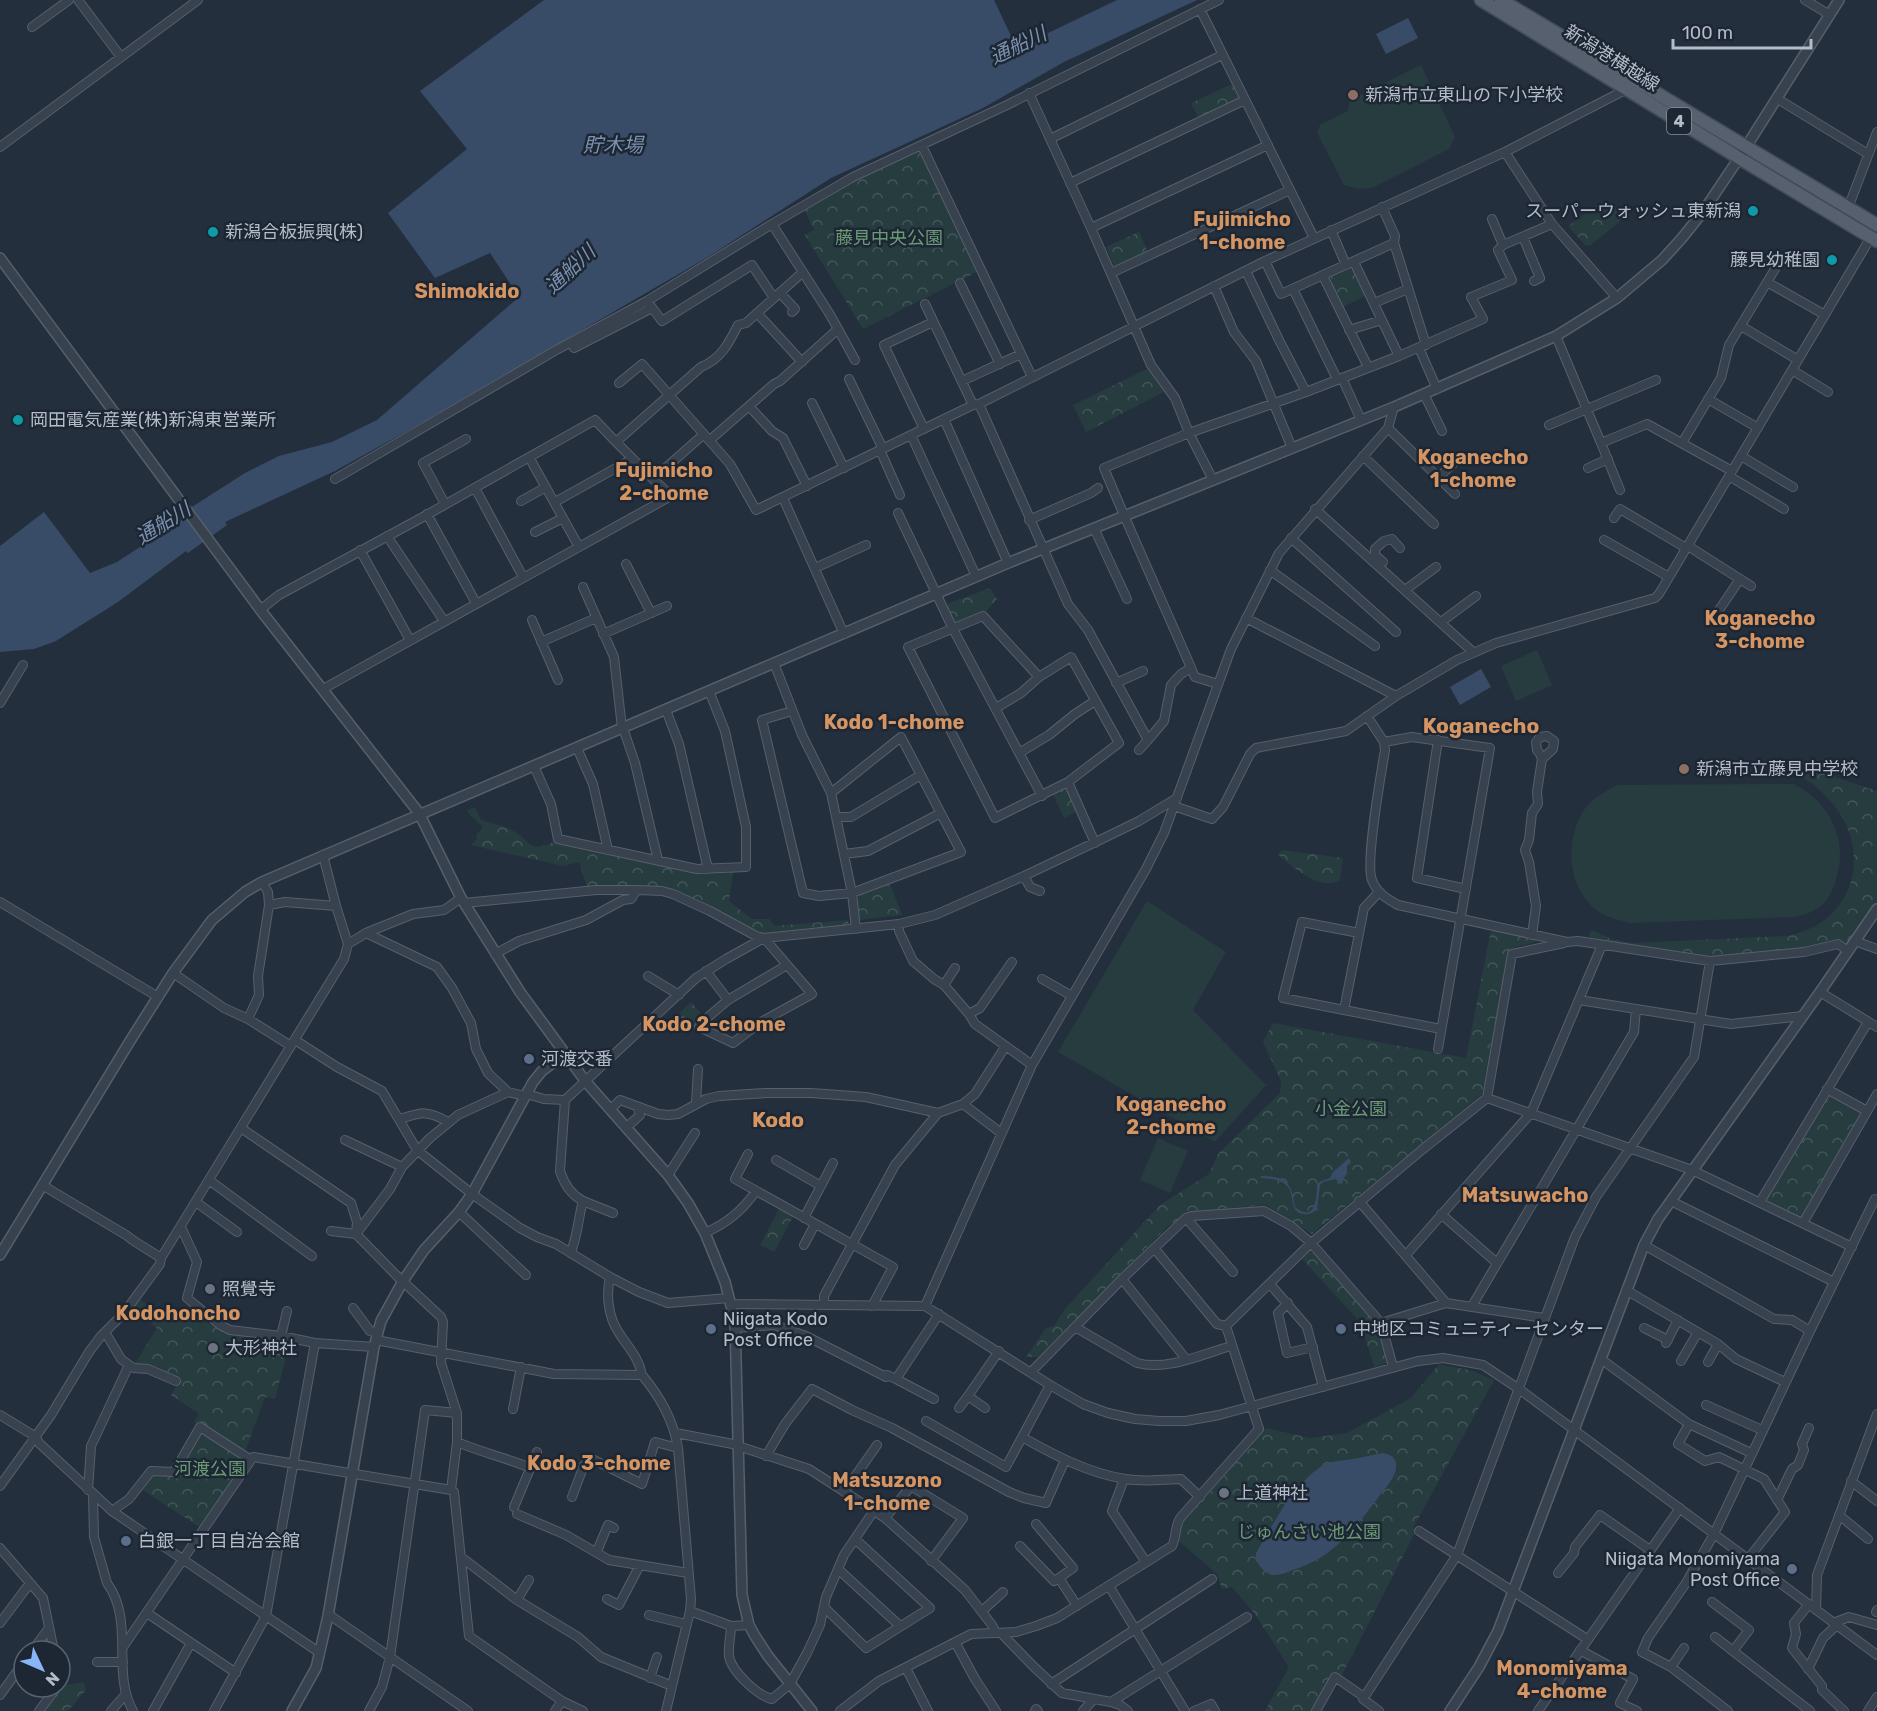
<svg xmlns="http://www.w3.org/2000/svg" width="1877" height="1711" viewBox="0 0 1877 1711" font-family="Rubik,'Noto Sans JP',sans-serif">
<defs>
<pattern id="park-crowns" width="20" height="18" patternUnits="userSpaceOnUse" patternTransform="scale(1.5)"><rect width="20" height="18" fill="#263c3f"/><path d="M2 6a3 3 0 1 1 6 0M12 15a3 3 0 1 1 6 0" fill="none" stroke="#435659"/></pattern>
</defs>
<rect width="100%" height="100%" fill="#242f3e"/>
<path fill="#263c3f" d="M1421 65 1455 137 1449 149 1372 188 1358 189 1344 185 1317 133 1320 125 1348 111 1350 100Z
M1537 650 1552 685 1516 701 1501 666Z
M1793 784C1825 798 1845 833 1839 867 1833 896 1825 912 1793 917L1630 923C1619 920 1609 918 1599 912 1567 890 1564 840 1584 810 1592 798 1605 791 1618 785Z
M1147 901 1226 952 1193 1010 1266 1085 1215 1142 1058 1052Z
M1158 1138 1188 1151 1170 1193 1140 1180Z"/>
<path fill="url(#park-crowns)" d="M1236 82 1245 100 1200 121 1191 103Z
M922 146 981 270 863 329 805 235 814 230 803 207 853 177Z
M1604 200 1625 217 1591 245 1586 246 1568 226Z
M1139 232 1148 252 1115 268 1106 247Z
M1352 264 1367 295 1341 308 1326 276Z
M1147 369 1164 392 1086 432 1073 405Z
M990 588 997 599 984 614 954 626 944 605Z
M1802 762 1838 778 1877 791V903L1852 940 1845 945 1831 940 1804 949 1722 957 1590 940 1589 934 1592 930 1611 939 1632 943 1788 936C1800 933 1811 929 1822 922 1862 893 1863 840 1833 804 1822 791 1810 780 1793 773Z
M1063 789 1067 790 1077 811 1064 818 1053 794Z
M475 807 481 820C490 823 500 825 509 829 533 839 525 855 556 841L697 873 733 872 729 901 752 919H770L774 926 848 920 849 925 763 934 673 889 636 886 587 887 579 862 563 866 471 845 477 839 476 835 483 827 469 814 467 810Z
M1282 850 1343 858 1340 880C1319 892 1294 867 1278 855Z
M890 884 902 915 858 920 857 899 860 895Z
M1491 929 1536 938V942L1509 949 1483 1094 1312 1234 1266 1205 1190 1212 1168 1226 1038 1357H1026L1046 1328 1054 1326 1065 1309 1160 1205 1209 1174 1218 1154 1280 1093 1281 1081 1263 1042 1273 1023 1466 1058Z
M691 1002 702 1015 696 1021 698 1023 692 1030 674 1018Z
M1827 1089 1867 1111 1803 1223 1760 1202Z
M780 1207 794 1215 774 1252 760 1245Z
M1309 1252H1314L1376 1325 1388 1363 1374 1367 1360 1322 1302 1259Z
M139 1299 166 1317 174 1309 180 1314 188 1306 209 1324 230 1334 283 1341 285 1361 275 1399 265 1397 245 1452 194 1422 199 1414 171 1395 180 1380 150 1366 134 1365 157 1328 131 1309Z
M1439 1364 1473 1371 1494 1380 1413 1528 1416 1531 1341 1677 1334 1672 1312 1711H1265L1289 1667 1254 1613 1232 1587 1222 1589 1217 1574 1179 1541V1529L1182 1520 1205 1498 1266 1428 1310 1438 1347 1433 1411 1398Z
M200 1427 251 1460 204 1530 138 1487 151 1471 174 1472Z
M84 1682 86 1690 68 1711H45L65 1685Z"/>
<path fill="#394c67" d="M544 0H994L1013 40 1023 45 1117 0H1197L1064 62 983 108 831 178 708 257 425 421 335 471 225 522 227 525 188 553 186 551 118 602 56 641 34 649 0 652V546L44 512 90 573 117 562 169 528 167 523 245 473 279 456 332 442 377 420 519 297 490 253 435 278 388 213 467 149 420 91Z
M1408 18 1418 38 1386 54 1376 34Z
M1481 669 1491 687 1460 705 1450 687Z
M1349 1158 1351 1162 1347 1166V1174C1343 1177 1344 1181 1341 1185L1336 1179 1323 1182 1320 1185 1317 1209C1313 1213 1309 1215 1304 1214 1289 1213 1295 1196 1288 1187 1280 1179 1272 1179 1261 1178V1176C1287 1177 1291 1182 1295 1207 1315 1224 1317 1198 1317 1185 1321 1179 1326 1181 1331 1177L1332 1173Z
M1382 1453C1389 1454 1394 1456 1396 1463 1398 1475 1386 1487 1380 1495 1355 1529 1334 1557 1293 1570 1283 1574 1272 1579 1263 1570 1258 1565 1255 1559 1256 1553L1289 1497 1311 1474 1323 1465 1331 1462 1359 1458Z"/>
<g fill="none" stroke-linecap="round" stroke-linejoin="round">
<defs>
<path id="minor" d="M78 0 121 57
M1805 0 1830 15
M1200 9 1314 238
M32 27 69 0
M1029 93 1091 228 1151 365 1175 398 1189 433 1213 480
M1776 98 1868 154
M1050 139 1222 55
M922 146 1032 377
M0 147 198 0
M1505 152 1552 224 1617 298
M1070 183 1245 100
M1382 207 1395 236 1394 243 1426 345
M1848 208 1877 132
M1091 228 1268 145
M1331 230 1346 265
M1523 237 1540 278 1534 281
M1503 245 1552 224
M1265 261 1281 294 1394 243
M1354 262 1399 356
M1246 271 1279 340 1306 392
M1111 273 1290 190
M1323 276 1368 367
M1767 282 1825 315
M960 283 1000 364
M1214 286 1234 332 1256 361 1292 448
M1293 289 1337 379
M780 293 795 309 792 312
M647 301 662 321 752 265 774 298
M1374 303 1408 289
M925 304 973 405
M757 313 802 362
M1741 326 1798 360
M838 329 855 360
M1349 330 1382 320
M1556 336 1601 443 1647 424 1732 471
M571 342 574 348 652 308
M1419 348 1437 389
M1792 370 1828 392
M1342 378 1361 420
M849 379 883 449
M962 381 1021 354
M619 383 642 364 730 464 756 510 973 405 979 404 1265 261 1505 152 1627 89
M1424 394 1442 431
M1708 399 1758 428
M812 403 844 468
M979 404 1068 604 1088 630 1148 740 1164 721 1171 685 1181 674 1191 668
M749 406 772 431 783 438 807 486
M944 419 1008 563
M1549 425 1656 380
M1388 428 1455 494
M924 429 884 345 933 322
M911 435 976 576
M710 440 774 384 780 381 838 329 829 313 772 224
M616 442 653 479
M1601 443 1620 490
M1682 443 1721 378 1729 345 1775 269
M880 450 900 495
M1363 456 1434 524
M1741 456 1793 487
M529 457 579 547
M1588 468 1608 459
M1729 476 1784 509
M1438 478 1459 458
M335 479 558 349 647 301 772 224 853 177 1007 105 1219 0
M475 488 523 577
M783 498 844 634
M521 501 546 487
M555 502 632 459
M445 504 423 463 466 439
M1315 509 1473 652
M898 513 953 629 1042 796
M427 514 476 603
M1614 518 1620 509 1686 548
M1029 520 1091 493 1098 488
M1094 528 1127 599
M535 532 563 518
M387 536 444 621
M1291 538 1396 632
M1604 540 1669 577
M1688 546 1751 586
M360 550 410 640
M626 564 651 613
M1378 566 1383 562 1375 555V549L1384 541 1392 539 1400 548
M815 568 866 545
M1270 570 1375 646
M583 587 614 657 622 728
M1405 590 1436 567
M260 610 279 595 423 517 595 420 616 442 701 367C721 359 729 343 738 325L746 323 803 272
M1719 610 1740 579
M983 616 1039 677 1071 657 1119 743 1068 782 995 818 908 647Z
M1246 618 1396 696
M532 620 558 680
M1441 622 1476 596
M603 634 667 606
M541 642 596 618
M774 663 802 735 831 793 852 893 856 929
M1116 683 1143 671
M1218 684 1195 677C1165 607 1133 538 1104 468L1189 433 1306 392 1399 356 1483 319 1471 297 1512 280 1498 250 1503 245 1492 219
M323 689 671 496 653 479 704 434
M0 703 23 665
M996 708 1021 693 1039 677
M666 710 679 744 708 869
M792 711 762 720 803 893 819 896 852 893 961 852 901 737 831 793
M1367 716 1384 742 1385 750C1381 774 1365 863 1372 880 1376 892 1387 899 1398 905L1567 942 1578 941 1710 961 1804 952 1838 944 1848 951
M623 728 635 763 658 860
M1438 740 1417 878 1466 889
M1384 742 1412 737 1490 748 1438 1049
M577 748 593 784 608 850
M1139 750 1148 740
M1019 753 1049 735 1075 714 1095 701
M534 766 551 804 558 839 697 869 746 867V827L725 731 709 691
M1068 782 1095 843
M1174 806 1212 819 1223 807 1250 754 1256 748 1346 731 1396 696 1457 660 1496 643 1655 598 1659 594 1871 237
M837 817H851L919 776
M844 854 868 851 939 814
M1024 876 1030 887 1040 891
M1379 892 1364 908 1344 1010 1441 1029
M0 902 158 997
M464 903 596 890H637L662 891 673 894 710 911 756 936 764 938 899 924 935 915 1024 876 1102 839 1139 821 1177 798
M269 905 285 902 336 906
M899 924V931L913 961 934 979 944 985 969 1014 975 1024 1032 1065
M366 933 437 967 452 988 471 1023 476 1049 488 1073 508 1092 525 1096
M1532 935 1536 906 1529 862 1525 850 1529 840 1532 813 1538 804 1537 792 1542 759 1540 754 1537 750 1536 742 1540 737 1547 736 1554 741 1553 749 1542 759
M1855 941 1877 949
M348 944 366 933 413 914 444 910 461 898
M495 954 519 941 586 920 623 900 631 899 637 890
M706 971 728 1000
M173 973 224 1008 248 1019 291 1046
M648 976 679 995
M1042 979 1072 996
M944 985 955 968
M1820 992 1877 1027
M1579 1000 1731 1024 1803 1016
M1344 1010 1283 998 1302 922 1359 933
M969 1014 980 1008 1012 962
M248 1019 259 995 258 976 269 905 268 892 262 882
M295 1040 337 1067 382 1091 417 1150 472 1194 520 1228 537 1237 556 1244 610 1277 639 1292 668 1303 729 1298
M1827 1089 1867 1111
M508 1092 458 1115 430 1138 402 1167 390 1189 356 1234 396 1275 441 1317 443 1322 441 1363 457 1413V1442L451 1490 454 1492 469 1636 562 1701 583 1711
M527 1094 544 1099 565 1100 696 978 726 959 764 938 812 994 761 1022 733 1043 699 1027 701 1023 728 1000 787 965
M1487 1098 1512 954 1564 943
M565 1100 560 1171C564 1184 570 1194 583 1201 578 1219 578 1234 571 1252
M696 1103 698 1069
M963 1104 1001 1133
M610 1110 620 1100 658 1114 668 1115 678 1114 706 1099 719 1096 766 1093H811L866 1097 938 1113 963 1104 975 1094 1005 1047
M400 1119C422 1112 428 1110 448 1122
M241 1128 351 1203 357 1222 356 1234 331 1231
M626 1128 640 1115 637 1106
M345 1140 402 1167
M748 1154 735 1179 893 1267 872 1306
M776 1160 821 1186
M668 1175 695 1133
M209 1180 312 1256
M42 1185 126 1235 134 1241 161 1258
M583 1201 613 1213
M1359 1201 1446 1303
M1671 1201 1834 1282
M196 1202 237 1232
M1760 1202 1868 1022
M459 1212 526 1275
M1441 1214 1497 1263
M804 1218 833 1163
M1186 1218 1233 1272
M1803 1223 1877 1094
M181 1227 197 1262 187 1298 220 1325 230 1330 281 1336 315 1343 374 1347
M705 1233C727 1223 742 1211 756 1191
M804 1245 815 1224
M1644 1245 1774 1319 1792 1320 1810 1331
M1154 1248 1217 1324 1226 1326
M1406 1255 1531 1113 1602 945
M610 1277C606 1295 608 1317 619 1333 628 1347 639 1358 642 1375
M1122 1279 1186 1359
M1270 1284 1307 1327 1323 1387
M1626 1290 1718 1344 1736 1359 1785 1382
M1288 1303 1278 1313 1287 1353 1313 1347
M730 1304 925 1306 1050 1385 1083 1404 1108 1413 1135 1419 1159 1421H1186L1219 1415 1418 1361 1443 1358 1483 1365 1519 1389 1877 1655
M824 1304V1296L895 1165 938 1113
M925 1306 1032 1065 1146 869 1164 833 1231 649 1279 553 1388 428 1394 407
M1472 1306 1634 1032 1636 1009
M353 1308 370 1331 378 1333
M1381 1323 1446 1303 1544 1318
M1075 1327 1137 1363C1168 1371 1202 1354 1231 1346
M735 1328 774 1325 806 1336 886 1377 887 1375 896 1379 939 1314
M1644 1328 1668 1340
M105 1332 121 1359 129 1365 134 1368 148 1369 176 1381
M281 1336 287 1311
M376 1340 554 1374 642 1375C660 1397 673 1419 678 1448L691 1599 690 1611 666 1711
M1666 1343 1678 1320
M1601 1359 1689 1424 1678 1444 1705 1461 1719 1457 1764 1479 1785 1512 1748 1559
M1681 1361 1698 1332
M1708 1362 1718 1344
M1031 1372 1122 1279 1186 1218 1192 1216 1264 1211 1291 1226 1311 1243 1381 1323 1393 1367
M896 1379 934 1399
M1706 1405 1762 1430
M959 1408 968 1396
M985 1408 968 1396 999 1351
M513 1409 521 1367
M0 1415 36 1437 39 1443 112 1511 320 1653
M926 1421 1006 1467 1050 1385
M1689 1424 1751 1453
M676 1433 738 1445
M1022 1437C1054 1455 1088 1473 1125 1479 1144 1482 1162 1480 1181 1479L1200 1497
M457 1442C481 1452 506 1458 531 1468
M738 1446 809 1469 885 1518 965 1590 992 1625 996 1633
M766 1456 785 1424 812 1389 852 1410 892 1428 1009 1492 1024 1498 1046 1503 1065 1460
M1124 1479 1112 1511 1146 1562
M1851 1481 1877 1501
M0 1486 51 1415 89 1352 101 1336 124 1313 160 1264 161 1258 344 959 348 944 336 906 323 855
M88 1490 91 1446 129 1365
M844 1492 877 1445
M93 1495 94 1537 107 1583C135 1621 111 1672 133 1711
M572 1497 584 1465 592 1459 642 1484 655 1442 678 1448
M1777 1500 1792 1469 1798 1465 1804 1450 1802 1444 1809 1428
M514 1507 537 1452
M112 1511 129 1499 151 1471 174 1472 200 1427 251 1460
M517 1514 566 1535 609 1560 688 1573
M1839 1515 1868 1539
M885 1518 911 1486 963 1518 931 1561
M1036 1524 1073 1568 1059 1578
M1419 1531 1587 1639
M1020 1546 1054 1581 1059 1578 1077 1606
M0 1548 43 1598 54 1651
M597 1551 608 1525 614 1528
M461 1557 517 1600 578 1637 601 1657 672 1686
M838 1569 900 1626
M1558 1573 1574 1553 1575 1547 1600 1515 1650 1550
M1109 1586 1185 1711
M607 1599 619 1605 640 1565
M517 1600 529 1580
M1712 1602 1749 1630 1733 1651
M1809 1604 1794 1623 1796 1634 1792 1648 1822 1686V1690L1844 1711
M824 1607 866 1648 930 1608 855 1539
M1816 1610 1817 1575 1877 1414
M690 1611 731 1626 749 1625
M982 1611 1003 1592
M1876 1612 1877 1610
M147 1613 236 1673
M328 1614 468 1711
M649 1615 686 1624
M0 1623 30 1583
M1833 1623 1849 1617 1877 1625
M731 1626C731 1635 728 1646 729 1656 731 1671 758 1696 772 1699L790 1684 807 1653 820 1625 826 1597 844 1555 873 1512
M1001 1633 1034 1667 1062 1693 1111 1702 1120 1705 1128 1711
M1715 1637 1810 1711
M955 1642 975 1679 996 1711
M123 1647 253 1457 451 1490
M1580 1650 1633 1679 1620 1703 1637 1711
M32 1651 49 1628
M97 1662H123
M1671 1667 1684 1648
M906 1668 928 1711
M1808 1669 1823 1638 1837 1625
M650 1678 657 1657
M1051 1684 1212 1579
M0 1695 24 1662
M1111 1702 1247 1617
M39 1711 57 1687
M111 1711 125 1695
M153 1711 191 1643
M214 1711 266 1616 315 1343
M369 1711 382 1687 390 1657 425 1410 457 1413
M555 1711 562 1701
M840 1711 879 1681 971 1634 1016 1632 1036 1626 1057 1618 1172 1546C1177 1537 1174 1526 1181 1517L1259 1429 1226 1326 1311 1243 1423 1149 1487 1098 1692 1170 1852 1247
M1035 1711 1036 1709 1038 1711
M1083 1711 1094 1699
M1194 1711 1211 1704 1215 1711
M1316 1711 1335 1677 1364 1697
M1379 1711 1363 1699 1457 1555 1575 1237 1596 1197 1694 1057 1710 961
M1538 1711 1680 1508
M1728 1711 1671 1667 1642 1652 1648 1638 1686 1583 1714 1534 1810 1331 1875 1199
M1868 1711 1877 1697"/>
<path id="tertiary" d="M0 258 262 612 419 813 461 898 520 992 586 1082 668 1175 688 1203 705 1233 725 1282 735 1321 742 1595 749 1625 755 1636 768 1656 812 1711
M0 1255 130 1041 173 973 212 920 245 892 262 882 1008 563 1394 407 1556 336 1617 298 1662 260 1682 238 1702 213 1739 158 1839 0
M292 1711 316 1668 328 1616 374 1347 381 1321 403 1281 424 1250 459 1212 472 1194 533 1082 542 1071 565 1054
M1450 1711 1479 1667 1498 1631 1644 1245 1658 1219 1820 992 1877 909"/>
<path id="primary" d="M1481 0 1739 158 1877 241
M1501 0 1877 225"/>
</defs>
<use href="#minor" stroke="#565f6c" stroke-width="10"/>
<use href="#tertiary" stroke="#565f6c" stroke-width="12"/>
<use href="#primary" stroke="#414a57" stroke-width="15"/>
<use href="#minor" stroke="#38414e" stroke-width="8"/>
<use href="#tertiary" stroke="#38414e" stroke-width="9"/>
<use href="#primary" stroke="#56606e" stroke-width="12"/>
</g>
<g fill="#8d6e63" stroke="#1d2633" stroke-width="2">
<circle cx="1353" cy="95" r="6"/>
<circle cx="1684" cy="769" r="6"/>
</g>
<g fill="#0f9aa8" stroke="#1d2633" stroke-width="2">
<circle cx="1753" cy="211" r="6"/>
<circle cx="213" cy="232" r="6"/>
<circle cx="1832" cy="260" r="6"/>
<circle cx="18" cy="420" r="6"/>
</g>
<g fill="#5c6f8a" stroke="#1d2633" stroke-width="2">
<circle cx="529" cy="1059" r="6"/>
<circle cx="711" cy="1329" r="6"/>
<circle cx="1341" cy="1329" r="6"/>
<circle cx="126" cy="1541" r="6"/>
<circle cx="1792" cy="1569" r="6"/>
</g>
<g fill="#6b7280" stroke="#1d2633" stroke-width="2">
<circle cx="210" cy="1289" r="6"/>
<circle cx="213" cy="1348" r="6"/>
<circle cx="1224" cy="1493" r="6"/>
</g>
<g text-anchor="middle" stroke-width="5" stroke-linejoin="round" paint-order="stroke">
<rect fill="#1d2633" stroke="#878f9c" stroke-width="1.5" x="1667" y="108" width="24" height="26" rx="4.5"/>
<g font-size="16" font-weight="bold" fill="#b4bcc9">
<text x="1679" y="127">4</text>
</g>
<g font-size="18" fill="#b4bcc9" stroke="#1d2633">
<text transform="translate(1612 58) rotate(32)" y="6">新潟港横越線</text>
</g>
<g font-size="18" fill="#b4bcc9" stroke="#1d2633" text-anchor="start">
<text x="1365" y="101">新潟市立東山の下小学校</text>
<text x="1741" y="217" text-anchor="end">スーパーウォッシュ東新潟</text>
<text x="225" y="238">新潟合板振興(株)</text>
<text x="1820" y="266" text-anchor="end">藤見幼稚園</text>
<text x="30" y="426">岡田電気産業(株)新潟東営業所</text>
<text x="1696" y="775">新潟市立藤見中学校</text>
<text x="541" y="1065">河渡交番</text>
<text x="222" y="1295">照覺寺</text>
<text x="723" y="1325">Niigata Kodo<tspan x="723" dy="21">Post Office</tspan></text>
<text x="1353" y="1335">中地区コミュニティーセンター</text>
<text x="225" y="1354">大形神社</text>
<text x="1236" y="1499">上道神社</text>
<text x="138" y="1547">白銀一丁目自治会館</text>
<text x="1780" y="1565" text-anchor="end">Niigata Monomiyama<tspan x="1780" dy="21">Post Office</tspan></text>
</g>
<g font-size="18" fill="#6b9a76" stroke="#1d2633">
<text x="889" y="244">藤見中央公園</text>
<text x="1351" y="1115">小金公園</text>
<text x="210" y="1475">河渡公園</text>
<text x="1309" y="1538">じゅんさい池公園</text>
</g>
<g font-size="20" font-style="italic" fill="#7c92b1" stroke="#1d2633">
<text transform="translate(1018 45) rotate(-26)" y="7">通船川</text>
<text x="613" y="152">貯木場</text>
<text transform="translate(570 269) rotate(-43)" y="7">通船川</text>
<text transform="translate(163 523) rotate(-32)" y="7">通船川</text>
</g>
<g font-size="20" font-weight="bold" fill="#d59563" stroke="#1d2633">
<text x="1242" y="226">Fujimicho<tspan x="1242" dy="23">1-chome</tspan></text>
<text x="467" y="298">Shimokido</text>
<text x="1473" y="464">Koganecho<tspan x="1473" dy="23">1-chome</tspan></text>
<text x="664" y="477">Fujimicho<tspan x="664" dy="23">2-chome</tspan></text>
<text x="1760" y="625">Koganecho<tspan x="1760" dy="23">3-chome</tspan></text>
<text x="894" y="729">Kodo 1-chome</text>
<text x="714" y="1031">Kodo 2-chome</text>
<text x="1171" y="1111">Koganecho<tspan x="1171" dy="23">2-chome</tspan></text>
<text x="1525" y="1202">Matsuwacho</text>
<text x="178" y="1320">Kodohoncho</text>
<text x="599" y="1470">Kodo 3-chome</text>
<text x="887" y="1487">Matsuzono<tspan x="887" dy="23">1-chome</tspan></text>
<text x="1562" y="1675">Monomiyama<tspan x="1562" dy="23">4-chome</tspan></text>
</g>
<g font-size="21" font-weight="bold" fill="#d59563" stroke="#1d2633">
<text x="1481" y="733">Koganecho</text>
<text x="778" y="1127">Kodo</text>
</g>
</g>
<g transform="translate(42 1669) rotate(134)"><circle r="28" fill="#1d2633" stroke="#59626f" stroke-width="1.5"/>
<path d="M0-4.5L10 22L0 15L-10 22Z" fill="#8ab4f8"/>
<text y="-9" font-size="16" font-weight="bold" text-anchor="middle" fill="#b4bcc9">N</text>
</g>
<path d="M1673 39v9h138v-9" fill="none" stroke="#b4bcc9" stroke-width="3"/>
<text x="1682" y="39" font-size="18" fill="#b4bcc9" stroke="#1d2633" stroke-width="4.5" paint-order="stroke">100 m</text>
</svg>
